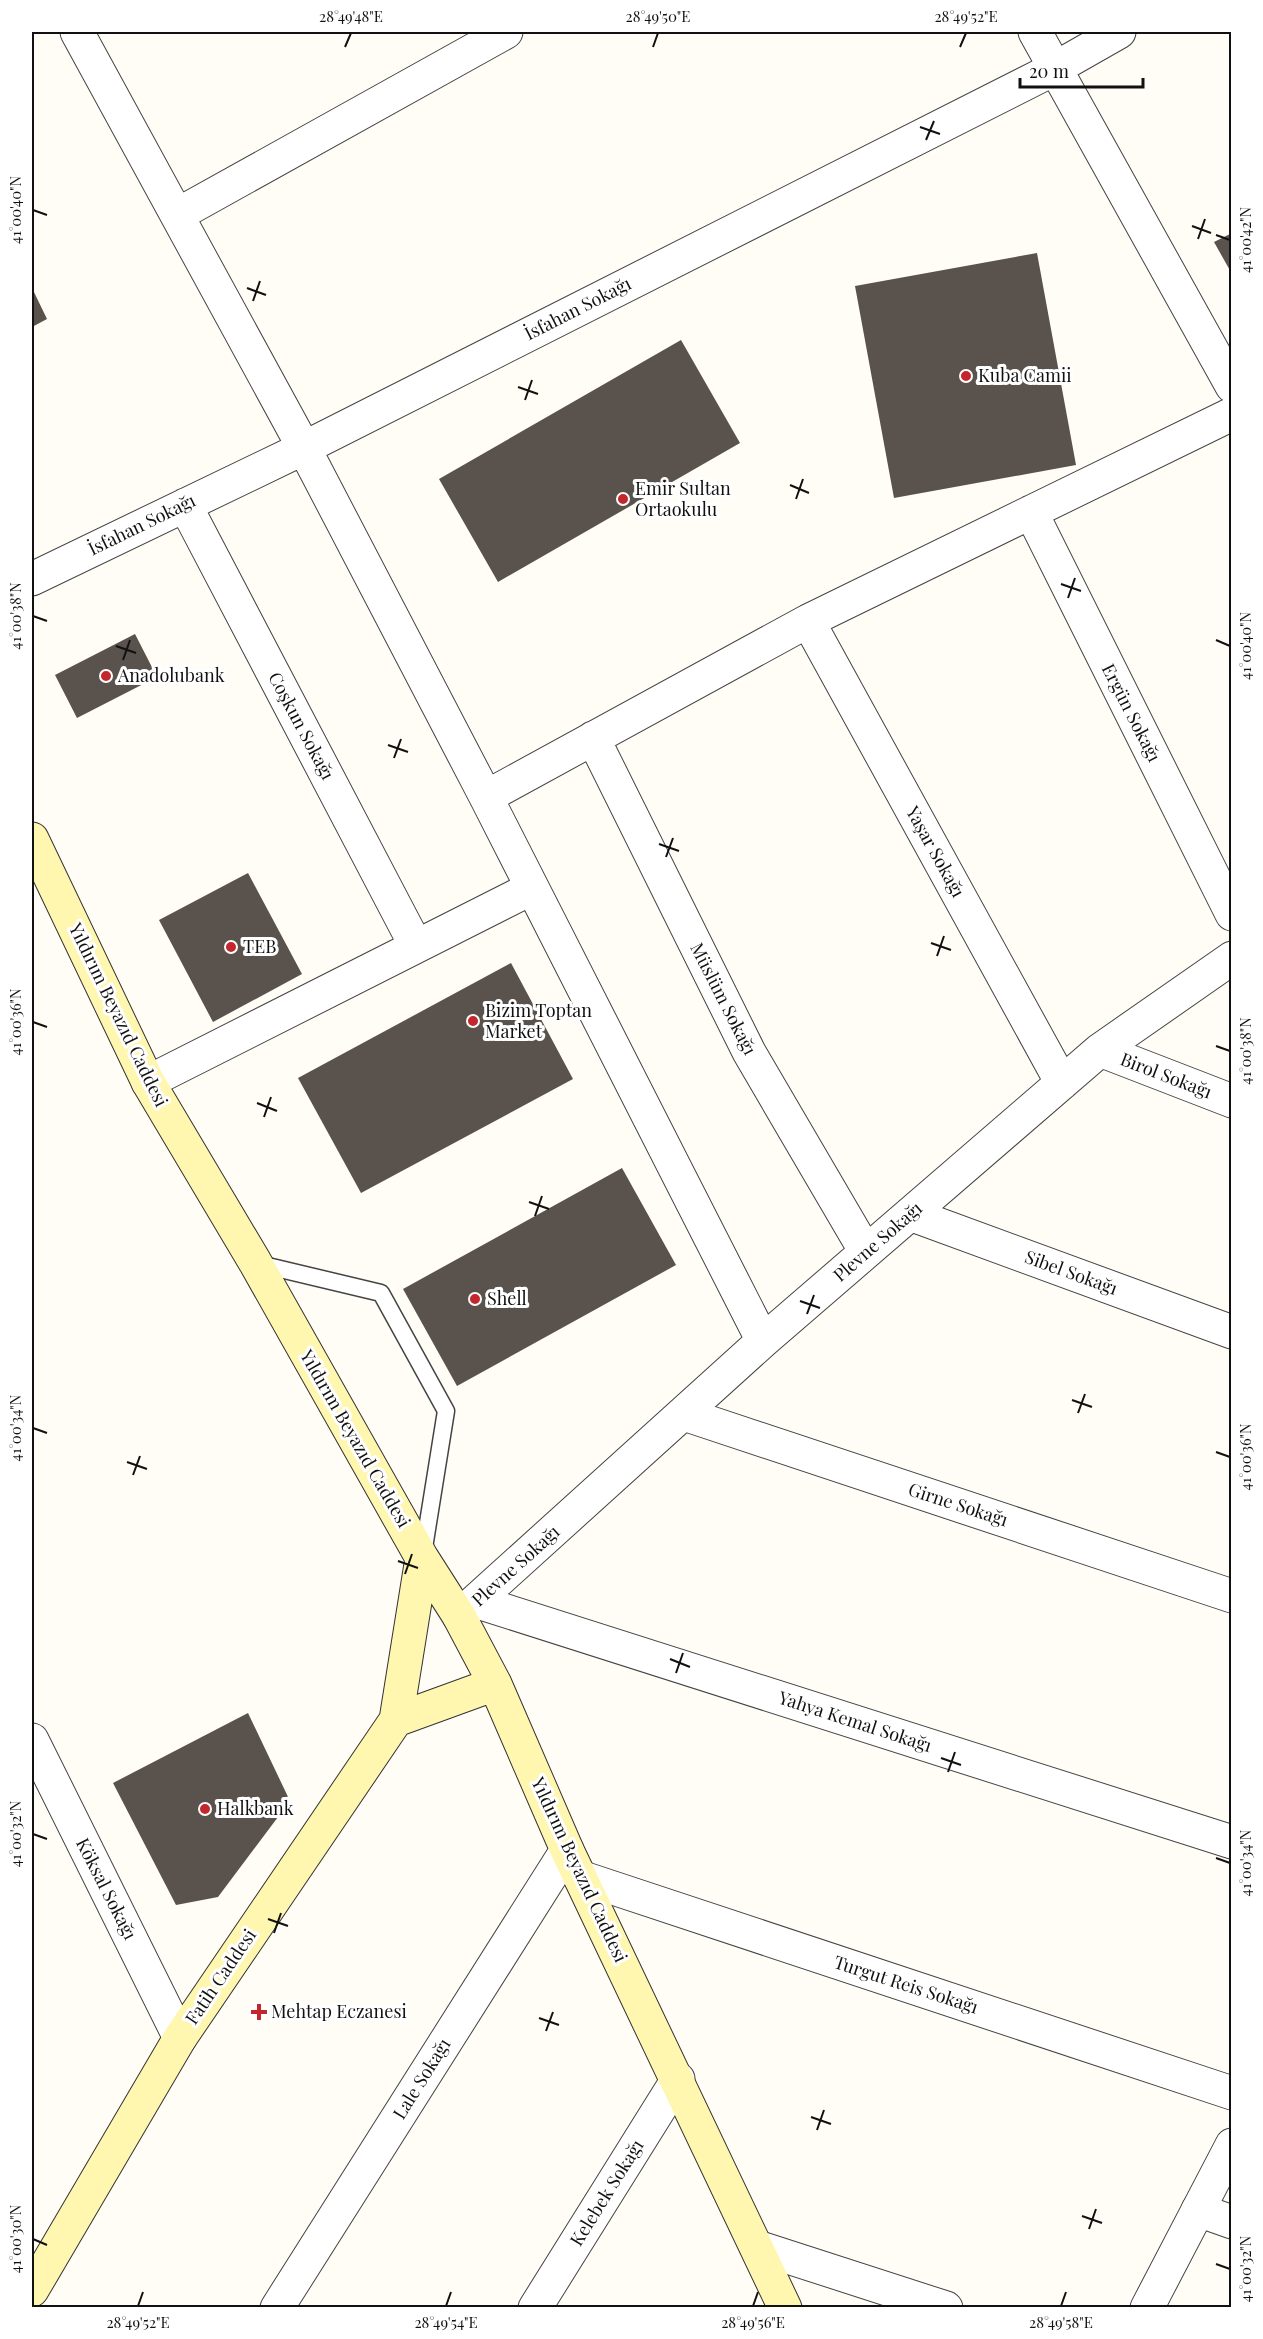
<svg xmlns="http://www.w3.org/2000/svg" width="1263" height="2339" viewBox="0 0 1263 2339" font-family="'Playfair Display',serif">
<rect width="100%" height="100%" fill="#fffdf5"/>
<path fill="#5a524d" d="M1232 233V274L1214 242Z
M1037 253 1076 465 894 498 855 286Z
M32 288 47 319 32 327Z
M681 340 740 443 498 582 439 479Z
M135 634 157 677 77 718 55 675Z
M248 873 302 974 213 1022 159 920Z
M511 963 573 1079 361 1193 298 1078Z
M622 1168 676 1265 457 1386 403 1289Z
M248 1713 290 1801 218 1897 176 1905 113 1783Z"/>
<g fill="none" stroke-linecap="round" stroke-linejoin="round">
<defs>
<path id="service" d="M255 1263 381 1293 446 1411 423 1554"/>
<path id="minor" d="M77 32 304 448 486 797 763 1341
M1035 32 1232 386
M177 215 506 32
M185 505 416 946
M1031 512 1232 914
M32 579 304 448 1054 69 1119 32
M808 621 1062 1083
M593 738 749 1052 866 1252
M486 797 808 621 1232 414
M1100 1050 1232 1101
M148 1082 532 888
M910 1214 1232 1332
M684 1414 1232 1596
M478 1602 1232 1842
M459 1616 763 1341 1100 1050 1232 958
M32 1740 180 2038
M580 1877 1232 2093
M1198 2210 1232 2222
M757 2247 946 2308
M277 2308 567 1850
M535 2308 678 2079"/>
<path id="tertiary" d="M1147 2308 1232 2145"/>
<path id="secondary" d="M32 839 148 1082 255 1262 422 1558 459 1616 495 1684 567 1850 785 2308
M396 1720 495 1684
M32 2290 180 2038 396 1720 422 1558"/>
</defs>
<use href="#service" stroke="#444" stroke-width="19"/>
<use href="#minor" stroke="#444" stroke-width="35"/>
<use href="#tertiary" stroke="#444" stroke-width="35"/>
<use href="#secondary" stroke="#333" stroke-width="35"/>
<use href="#service" stroke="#fff" stroke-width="16"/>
<use href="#minor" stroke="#fff" stroke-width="33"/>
<use href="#tertiary" stroke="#fff" stroke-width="33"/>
<use href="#secondary" stroke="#fff6b0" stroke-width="33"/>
</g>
<path fill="none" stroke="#111" stroke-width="2" d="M345 47 351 33M653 47 658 33M960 47 966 33M920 127 940 134M926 140 934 121M33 210 47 215M1192 226 1211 233M1216 235 1230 240M1198 239 1205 219M247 288 266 295M253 301 260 281M518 387 538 394M525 400 532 380M790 485 809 493M796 499 803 479M1061 584 1081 591M1068 598 1075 578M33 616 47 621M1216 640 1230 646M116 646 136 653M123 660 130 640M388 745 408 752M394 758 401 739M659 844 679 851M666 857 673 838M931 943 951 950M937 956 944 936M33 1022 47 1027M1216 1046 1230 1051M257 1103 277 1111M264 1117 271 1097M529 1202 549 1209M535 1216 542 1196M800 1301 820 1308M807 1314 814 1295M1072 1400 1092 1407M1078 1413 1085 1394M33 1428 47 1433M1216 1452 1230 1457M127 1462 147 1469M133 1475 140 1456M398 1561 418 1568M405 1574 412 1554M670 1659 690 1667M676 1673 683 1653M941 1758 961 1765M948 1772 955 1752M33 1834 47 1839M1216 1858 1230 1863M268 1919 288 1926M274 1933 281 1913M539 2018 559 2025M546 2031 553 2012M811 2117 831 2124M817 2130 824 2110M1082 2216 1102 2223M1089 2229 1096 2209M33 2239 47 2245M1216 2264 1230 2269M138 2306 143 2292M446 2306 451 2292M753 2306 758 2292M1061 2306 1066 2292"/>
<g fill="#c4262e" stroke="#fff" stroke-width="2">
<circle cx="966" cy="376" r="6"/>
<circle cx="623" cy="499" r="6"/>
<circle cx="106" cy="676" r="6"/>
<circle cx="231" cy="947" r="6"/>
<circle cx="473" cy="1021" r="6"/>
<circle cx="475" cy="1299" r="6"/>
<circle cx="205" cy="1809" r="6"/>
<path d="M256 2003h6v6h6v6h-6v6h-6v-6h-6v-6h6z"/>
</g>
<g text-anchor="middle" stroke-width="6" stroke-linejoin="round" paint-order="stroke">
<g font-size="18" fill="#111" stroke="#fff">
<text transform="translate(578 309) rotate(-27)" y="6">İsfahan Sokağı</text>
<text transform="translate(142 525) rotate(-26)" y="6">İsfahan Sokağı</text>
<text transform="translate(1131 713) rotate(63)" y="6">Ergün Sokağı</text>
<text transform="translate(301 726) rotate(62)" y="6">Coşkun Sokağı</text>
<text transform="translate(935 852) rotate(61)" y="6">Yaşar Sokağı</text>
<text transform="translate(723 999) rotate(63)" y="6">Müslüm Sokağı</text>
<text transform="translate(118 1015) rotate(64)" y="6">Yıldırım Beyazıd Caddesi</text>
<text transform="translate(1166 1076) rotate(21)" y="6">Birol Sokağı</text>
<text transform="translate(878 1242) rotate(-41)" y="6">Plevne Sokağı</text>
<text transform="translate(1071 1273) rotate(20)" y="6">Sibel Sokağı</text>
<text transform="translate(355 1439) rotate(60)" y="6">Yıldırım Beyazıd Caddesi</text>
<text transform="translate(958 1505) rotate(18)" y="6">Girne Sokağı</text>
<text transform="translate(516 1566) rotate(-42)" y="6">Plevne Sokağı</text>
<text transform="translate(855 1722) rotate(18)" y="6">Yahya Kemal Sokağı</text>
<text transform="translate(579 1870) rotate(65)" y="6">Yıldırım Beyazıd Caddesi</text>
<text transform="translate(106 1889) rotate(63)" y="6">Köksal Sokağı</text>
<text transform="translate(221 1977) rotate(-56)" y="6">Fatih Caddesi</text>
<text transform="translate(906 1985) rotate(18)" y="6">Turgut Reis Sokağı</text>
<text transform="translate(422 2079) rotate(-58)" y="6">Lale Sokağı</text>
<text transform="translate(607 2193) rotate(-58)" y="6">Kelebek Sokağı</text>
</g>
<g font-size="18" fill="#111" stroke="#fff" text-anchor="start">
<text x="978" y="382">Kuba Camii</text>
<text x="635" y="495">Emir Sultan<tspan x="635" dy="21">Ortaokulu</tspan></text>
<text x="118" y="682">Anadolubank</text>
<text x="243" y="953">TEB</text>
<text x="485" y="1017">Bizim Toptan<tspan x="485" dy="21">Market</tspan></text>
<text x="487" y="1305">Shell</text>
<text x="217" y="1815">Halkbank</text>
<text x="271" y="2018">Mehtap Eczanesi</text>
</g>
</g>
<rect width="1263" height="2339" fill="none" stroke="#ffffff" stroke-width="66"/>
<path d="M1020 78v9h123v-9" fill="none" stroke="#111111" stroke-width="3"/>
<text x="1029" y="78" font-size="18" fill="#111111" stroke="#ffffff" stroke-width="4.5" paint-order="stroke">20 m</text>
<rect x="33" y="33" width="1197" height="2273" fill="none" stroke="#111" stroke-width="2"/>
<g font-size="15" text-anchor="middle" fill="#111">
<text x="351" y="22">28°49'48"E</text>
<text x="658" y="22">28°49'50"E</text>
<text x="966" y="22">28°49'52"E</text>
<text transform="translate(16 210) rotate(-90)" y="5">41°00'40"N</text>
<text transform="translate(1246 240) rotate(-90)" y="5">41°00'42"N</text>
<text transform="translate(16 616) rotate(-90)" y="5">41°00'38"N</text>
<text transform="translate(1246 646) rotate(-90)" y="5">41°00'40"N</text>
<text transform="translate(16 1022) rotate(-90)" y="5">41°00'36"N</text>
<text transform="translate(1246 1051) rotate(-90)" y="5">41°00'38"N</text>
<text transform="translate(16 1428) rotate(-90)" y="5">41°00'34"N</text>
<text transform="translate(1246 1457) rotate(-90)" y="5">41°00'36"N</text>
<text transform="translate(16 1834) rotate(-90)" y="5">41°00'32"N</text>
<text transform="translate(1246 1863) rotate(-90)" y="5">41°00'34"N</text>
<text transform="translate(16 2239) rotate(-90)" y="5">41°00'30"N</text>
<text transform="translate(1246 2269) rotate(-90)" y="5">41°00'32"N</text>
<text x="138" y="2328">28°49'52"E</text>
<text x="446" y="2328">28°49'54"E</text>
<text x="753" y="2328">28°49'56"E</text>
<text x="1061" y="2328">28°49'58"E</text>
</g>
</svg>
